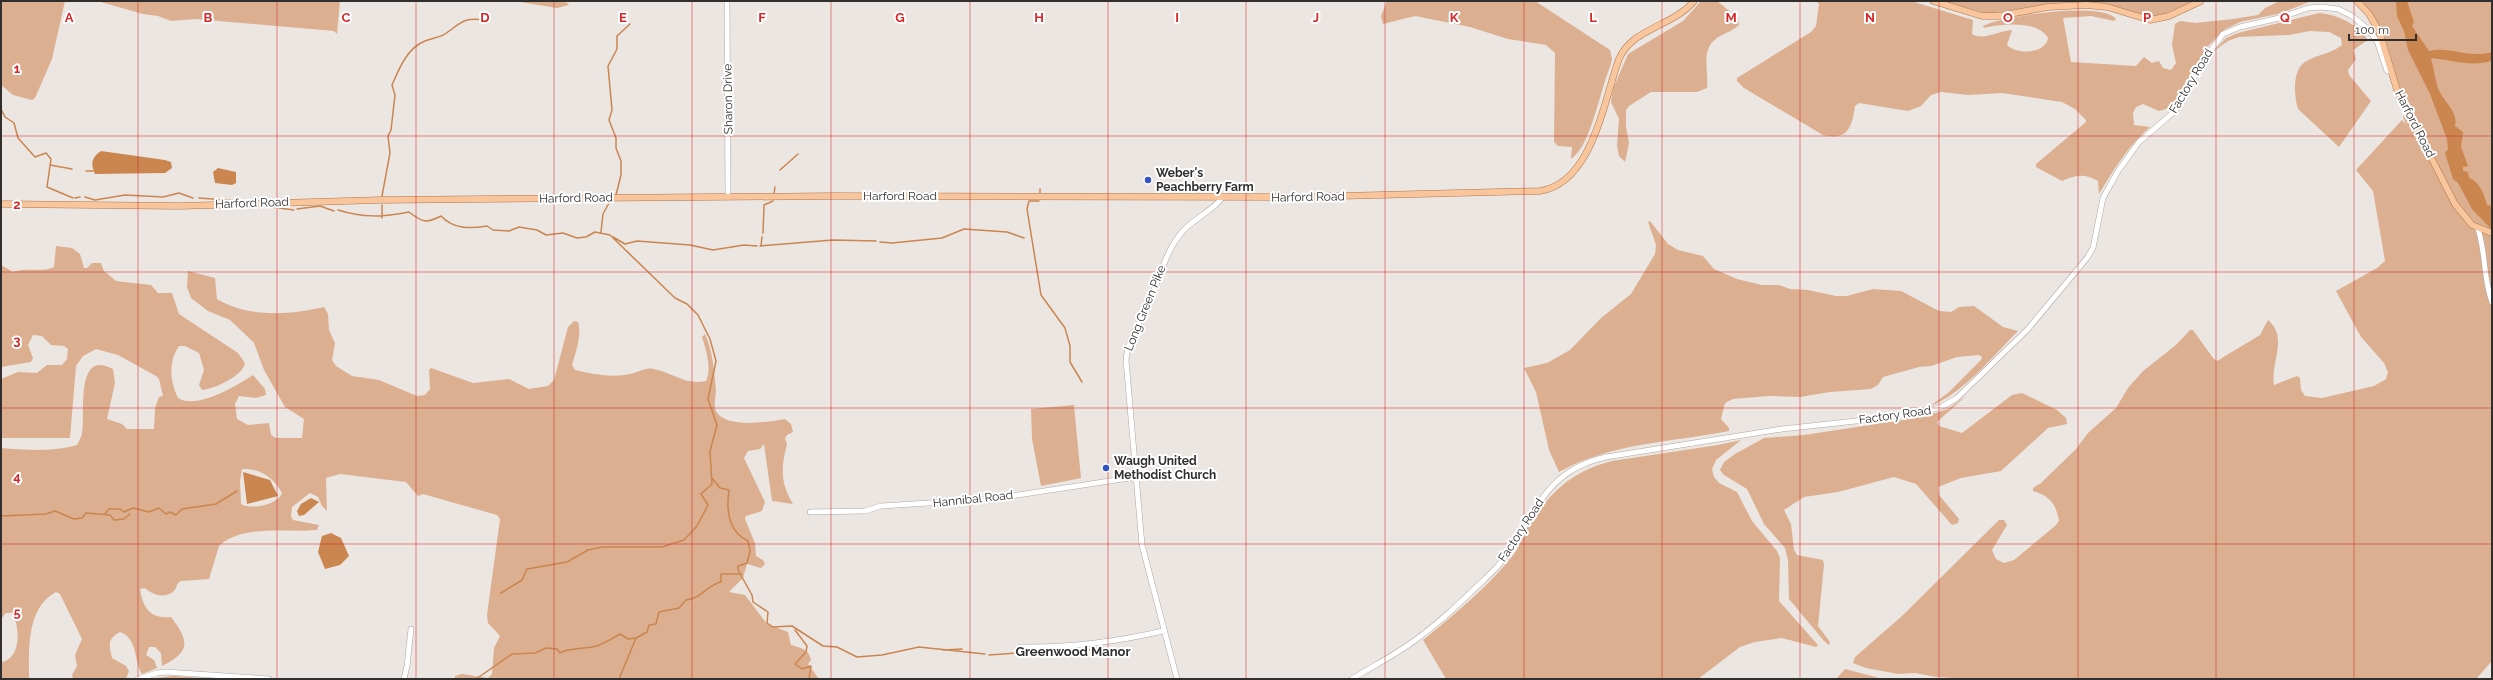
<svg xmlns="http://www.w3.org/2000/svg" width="2493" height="680" viewBox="0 0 2493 680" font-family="Raleway,sans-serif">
<rect width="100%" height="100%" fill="#ece6e2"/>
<path fill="#dbaf8f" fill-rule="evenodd" d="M1 1H65L52 59 35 98 32 100 13 95 1 85Z
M97 1H340L337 34 334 31 195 19 171 21 158 16 143 14Z
M514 1H565L569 5 557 8Z
M1387 1H1535L1610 50 1612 59 1610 67C1600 90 1591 146 1571 159L1572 147 1558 146 1554 142 1555 53 1546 45 1508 39 1470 27 1415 16 1383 24 1381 16Z
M1701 1H1717L1738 18 1739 25C1733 31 1724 33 1717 38 1700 50 1709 70 1707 88L1697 92H1651L1629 106 1626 110V126L1629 143 1625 162 1619 156 1617 146 1619 119 1611 102 1613 89 1628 54 1683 21Z
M1816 1H1911L1973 20 1972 34C1984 41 1998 31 2012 30L2007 45C2016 55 2046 54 2048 38 2038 20 2001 24 1984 28L1983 26C2002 16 2102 1 2116 19L2114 21 2091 16 2063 18 2071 62 2136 66 2144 57 2152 63 2159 61 2163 68 2171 70 2176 63 2172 45 2175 24 2180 21 2195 23 2233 19 2258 15 2265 8 2280 1 2309 2 2282 13 2240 22 2224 30 2207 47 2173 107 2159 111 2143 104 2136 107 2133 113 2134 125 2150 127C2128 146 2114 169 2099 194L2098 181C2085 173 2075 175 2062 181L2036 167V164L2086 122V120L2075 109 2062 102 2002 93 1968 95 1941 92 1931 95 1921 106 1908 111 1859 103 1855 106C1852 127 1848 141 1823 135L1744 88 1737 81V78L1811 32 1816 26 1819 4Z
M1942 1H2195L2164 14 2148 17 2092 2 2057 3 1988 14Z
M2360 1H2492V661L2476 679H1970L1936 677 1915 673 1898 674 1866 668 1853 663 1855 657 1902 616 1999 520H2004L2007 525 1992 550 1996 559 2004 563 2014 560 2055 526 2059 521C2056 504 2050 496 2033 491V488L2041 483 2076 449 2088 433 2116 408 2128 388 2143 371 2176 345 2190 330H2193L2213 358 2217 361 2260 335 2268 320C2289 338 2270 362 2274 385L2297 376 2300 378 2301 390 2305 396 2322 398 2374 386 2386 379 2388 372 2384 363 2361 337 2336 291 2377 268 2385 261 2373 191 2356 170 2402 120 2406 124 2403 117 2406 112 2383 32Z
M2319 13C2339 15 2357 24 2368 40L2353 50 2356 59 2348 70 2349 75 2371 101 2339 147 2298 109C2294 96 2292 70 2305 62 2317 54 2329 55 2342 45L2341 38 2329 32 2310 31 2289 35 2239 37 2228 41 2214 51 2226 38 2238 33Z
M1650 221 1668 244 1678 250 1703 256 1714 269 1737 279 1762 285H1779L1790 289 1808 290 1836 296H1847L1873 289 1901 291 1939 311 1951 312 1959 307 1974 306 2003 327 2018 331C1993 356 1963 394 1930 406L1948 393 1981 360 1982 357 1979 355 1957 357 1931 366 1919 367 1883 377 1878 385 1871 389 1830 392 1800 397 1769 396 1733 399 1725 403 1721 419 1729 428V431C1672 442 1610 443 1559 472L1549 450 1536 392 1524 368 1547 363 1570 350 1601 318 1631 294 1655 254 1656 245 1648 222Z
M56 246 72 248 80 254 84 268H87L92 263H101L104 271 116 281 151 285 158 293H172L179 314 238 353 245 363C243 376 214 389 202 390L199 385 204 370 199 353 185 346H179C168 362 170 382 178 398 197 410 238 385 253 375L265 389 266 395 256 398 239 396 235 404 237 419 248 425 269 423 271 435 276 438H302L304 419 285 407 264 370 254 343 247 336 230 320 208 311 191 298 187 287 188 271 215 278 217 299C248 318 290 315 324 307L328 314 329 330 335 343 332 360 336 366 352 376 379 380 417 396 425 395 430 389 429 370 431 368 473 383 509 379 529 389 548 386 554 380 568 327 574 321 578 322C582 334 576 352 572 365L575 370C592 374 612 378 630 374 637 373 646 367 653 369 671 372 687 386 706 381 712 369 706 349 702 337L705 334C713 352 714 371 716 390 716 397 713 405 716 411 725 429 769 422 785 419L791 424 793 432 787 435 785 439 787 444C781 467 780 483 793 504L772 501 764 444 760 449 748 451 744 458 765 502 762 511 746 516 745 519 755 543 756 556 763 560 765 564 761 568 747 564 743 578 729 592 745 595 767 624 788 632 791 645C801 648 809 649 811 660L808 664 819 679H455V676L462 674 488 678 492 674 494 648 500 636 488 623 487 615 500 519 497 515 423 494 418 496 406 482 340 474 326 478 327 511 322 506 318 497 310 493 292 507 291 516 293 520 319 525 317 530C288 533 242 524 219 546L209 579 181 581C176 583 177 588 174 591 164 599 153 595 145 588L140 589C143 609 151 619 171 617 191 643 189 652 162 666L161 653 155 647H149L146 655 154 660 157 668 142 674C134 662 138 638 120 632 107 639 109 645 112 658L126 666 129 671 126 679H73L72 675 77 666 75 655 82 639 60 594 56 592C26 608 29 650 29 679H2L1 662C22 659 20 626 12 613H6L1 619V448C25 450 54 452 77 445 79 441 81 437 82 434 86 416 74 348 113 369L115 383 107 419 122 424 127 429H154L155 408 159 397 163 396 159 379 156 376 118 355 96 349 83 356 76 366 70 438H1V379L18 372 37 373 47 365H62L67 359 68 349 64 346 51 345 42 336 33 335 28 345 33 358 31 362 1 367V265L13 272C26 267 42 273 54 267ZM242 469C260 468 274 478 282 493 278 505 251 510 241 504L240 481Z
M2022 393 2057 410 2066 418 2067 424 2048 428 2001 471 1961 478 1938 487 1939 495 1959 519 1958 523 1952 525 1916 484 1894 477 1838 492 1804 497 1784 510 1791 524 1794 550 1797 555 1823 560 1824 565 1818 626 1830 642 1829 645 1824 641 1789 599 1788 560 1785 548 1764 524 1747 489 1724 475 1720 470 1724 462 1735 454 1764 438 1804 435 1923 417 1948 409 1967 395 1937 422 1939 426 1962 433 2012 395Z
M1074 405 1081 478 1041 486 1032 439 1031 409Z
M1741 440 1716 460 1712 469 1714 477 1719 483 1737 492 1752 521 1777 551 1780 558 1779 601 1818 645 1816 647 1782 638 1755 642 1740 647 1698 679H1446L1423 640C1455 614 1489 586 1514 554 1520 546 1523 535 1528 527 1549 493 1572 471 1612 461L1718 445Z
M1845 669 1883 679H1836Z
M172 676 221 679H148Z"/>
<path fill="#cb854f" d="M2396 1H2407L2414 22 2412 26 2429 51C2450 46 2469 59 2492 52V61C2470 67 2453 60 2431 58 2433 67 2435 76 2437 85 2441 101 2459 110 2455 126L2463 132 2461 147 2468 166 2463 167V171L2468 172 2469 178C2479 181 2485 196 2487 205L2492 206V230L2472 209 2458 183 2453 179 2445 153 2448 149 2447 139 2430 94 2408 50 2404 31 2397 16Z
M101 151 165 160 171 162 172 168 165 173 95 174C90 164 92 157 101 151Z
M218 168 236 172V183L232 185 215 183 213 172Z
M243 472 270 480 278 496 247 504Z
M311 498 319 502 304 515 299 516 297 511 301 504Z
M331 533 341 538 349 556 340 565 325 569 318 552 322 536Z"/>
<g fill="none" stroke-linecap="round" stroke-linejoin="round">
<path stroke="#cb854f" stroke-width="1.5" d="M1 98V103
M1 109 5 117 14 123 18 138 35 157 46 153 51 159 47 187 73 198
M50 165 72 169
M780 170 798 154
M86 171H93
M1040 193V189
M774 194 775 187
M616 195 621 175V161L616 148V138L609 120 612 110 608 66 617 49V36L630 24
M382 196 390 153 388 136 391 130 395 95 392 85C399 69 407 48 425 41 431 38 439 38 445 34 461 23 463 17 484 20
M85 197 95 200 125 195 163 197 179 193 193 198
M75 198 80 197
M199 198 240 201
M1039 201H1029L1027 209 1041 295 1065 328 1070 346V362L1082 382
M264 206 294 210
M245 207 261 206
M297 209 320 206 334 211
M338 210C363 218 383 217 409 212 422 222 426 224 441 216 453 229 470 229 487 226L493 230 509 231 519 227 537 230 546 235 563 233 577 238 586 237 595 232 610 235
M382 218V205
M601 232 603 214 609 203
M763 233 764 205 773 201
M613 237 625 244 637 241 690 245 713 250 744 245 757 246
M880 242 892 243 942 238 964 229 1007 232 1024 238
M760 246 833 240 876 241
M761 246 762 237
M712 478 720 488 729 490C726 510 728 531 748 541L750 551 747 563 738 566V570L752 595 753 602 768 612 767 623 773 627 792 626 823 646 837 647 857 657 882 655 919 647 985 654
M105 514 109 509H120L124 512 133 508 149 512 159 508 166 514 170 512 176 515 182 509 216 504 237 491
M1 516 46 514 55 511 74 519 82 518 86 513 110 515 114 520 124 519 130 514
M501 593 522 580 527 569 567 562 588 550 602 547H662L684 540 697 526 708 505 701 494 712 484 710 451 717 425 708 399 716 361 710 339 698 315 687 304 675 298 610 235
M795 630 807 646 806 652 795 664 802 669 811 666 809 679
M943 650 962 649
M1082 651 1103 647
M1020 653H1042
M1045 653 1075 652
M989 655 1017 653
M476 679 512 654 535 653 546 648 557 649 560 653C567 648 586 649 597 646 605 643 613 638 620 634L628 639 636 638
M619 679 636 638 647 632 649 625 656 624 659 612 679 608 686 600C701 599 707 585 721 582V574H741"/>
<defs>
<path id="minor" d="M727 1 728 197
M2478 229C2486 253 2483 278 2492 302
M810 512 865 511 881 506 992 499 1136 477
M1021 647C1070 648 1115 642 1163 631
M138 679 157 673 166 672 269 679
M404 679 407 666 411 629
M1177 679 1142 545 1126 360C1128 337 1142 320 1150 300 1161 276 1165 251 1183 231 1191 221 1220 205 1222 197
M1352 679C1373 666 1395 655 1414 641 1442 621 1468 595 1492 572 1535 529 1534 473 1606 457L1782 429 1920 414 1943 406 1957 398 2028 329 2087 258 2093 248 2103 198 2118 171 2139 142 2175 111 2206 57 2223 34 2240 27 2279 18 2308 8 2321 7 2338 9 2352 16 2369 30 2377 41 2387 71H2391"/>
<path id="major" d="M1933 1 1982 16H1999L2048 7 2086 5 2107 7 2150 20 2169 16 2201 1
M2357 1 2369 14 2379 31 2398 93 2455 204 2472 225 2492 233
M1 204 180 206 380 200 833 196 1301 197 1540 191C1593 183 1604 99 1619 59 1632 28 1674 26 1694 1"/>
</defs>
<use href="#minor" stroke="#aca7a3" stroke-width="6"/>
<use href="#major" stroke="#b0774b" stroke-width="7"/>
<use href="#minor" stroke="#fff" stroke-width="5"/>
<use href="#major" stroke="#f8c59c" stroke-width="6"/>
</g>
<path fill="none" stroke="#d62828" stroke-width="1" stroke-opacity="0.55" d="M138 1V679M277 1V679M416 1V679M554 1V679M692 1V679M831 1V679M970 1V679M1108 1V679M1246 1V679M1385 1V679M1524 1V679M1662 1V679M1800 1V679M1939 1V679M2078 1V679M2216 1V679M2354 1V679M1 136H2492M1 272H2492M1 408H2492M1 544H2492"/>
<g fill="#3352c3" stroke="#fff" stroke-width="1.5">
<circle cx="1148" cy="180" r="4"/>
<circle cx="1106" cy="468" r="4"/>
</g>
<g text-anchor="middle" stroke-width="4" stroke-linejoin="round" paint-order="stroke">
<g font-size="12" fill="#312f2e" stroke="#fff">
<text transform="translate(2191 81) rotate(-59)" y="4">Factory Road</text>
<text transform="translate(728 99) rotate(-91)" y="4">Sharon Drive</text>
<text transform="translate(2415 124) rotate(63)" y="4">Harford Road</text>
<text x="900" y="200">Harford Road</text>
<text transform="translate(1308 197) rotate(-1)" y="4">Harford Road</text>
<text transform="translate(576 198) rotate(-1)" y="4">Harford Road</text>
<text transform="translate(252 203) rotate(-2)" y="4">Harford Road</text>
<text transform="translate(1145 308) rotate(-68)" y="4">Long Green Pike</text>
<text transform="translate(1895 415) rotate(-8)" y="4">Factory Road</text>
<text transform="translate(973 499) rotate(-6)" y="4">Hannibal Road</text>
<text transform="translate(1521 530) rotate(-57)" y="4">Factory Road</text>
</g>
<g font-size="12" font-weight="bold" fill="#312f2e" stroke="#fff" text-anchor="start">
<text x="1156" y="177">Weber's<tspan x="1156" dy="14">Peachberry Farm</tspan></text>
<text x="1114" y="465">Waugh United<tspan x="1114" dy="14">Methodist Church</tspan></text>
</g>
<g font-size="13" font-weight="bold" fill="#312f2e" stroke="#fff">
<text x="1073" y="656">Greenwood Manor</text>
</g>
</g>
<g font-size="13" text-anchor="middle" font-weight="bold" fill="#d62828" stroke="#fff" stroke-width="4" stroke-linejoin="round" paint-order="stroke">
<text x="69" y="22">A</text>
<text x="208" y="22">B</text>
<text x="346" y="22">C</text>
<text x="485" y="22">D</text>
<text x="623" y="22">E</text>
<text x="762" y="22">F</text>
<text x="900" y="22">G</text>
<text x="1039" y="22">H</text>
<text x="1177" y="22">I</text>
<text x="1316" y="22">J</text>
<text x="1454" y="22">K</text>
<text x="1593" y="22">L</text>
<text x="1731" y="22">M</text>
<text x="1870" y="22">N</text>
<text x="2008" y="22">O</text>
<text x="2147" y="22">P</text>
<text x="2285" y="22">Q</text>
<text x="17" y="73">1</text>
<text x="17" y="209">2</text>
<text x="17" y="345">3</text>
<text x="17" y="481">4</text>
<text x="17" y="617">5</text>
</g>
<rect width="2493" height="680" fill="none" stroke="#312f2e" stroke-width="4"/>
<path d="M2349 34v6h67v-6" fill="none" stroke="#312f2e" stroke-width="2"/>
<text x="2355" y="34" font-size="12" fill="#312f2e" stroke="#ffffff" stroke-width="3" paint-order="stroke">100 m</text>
</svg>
